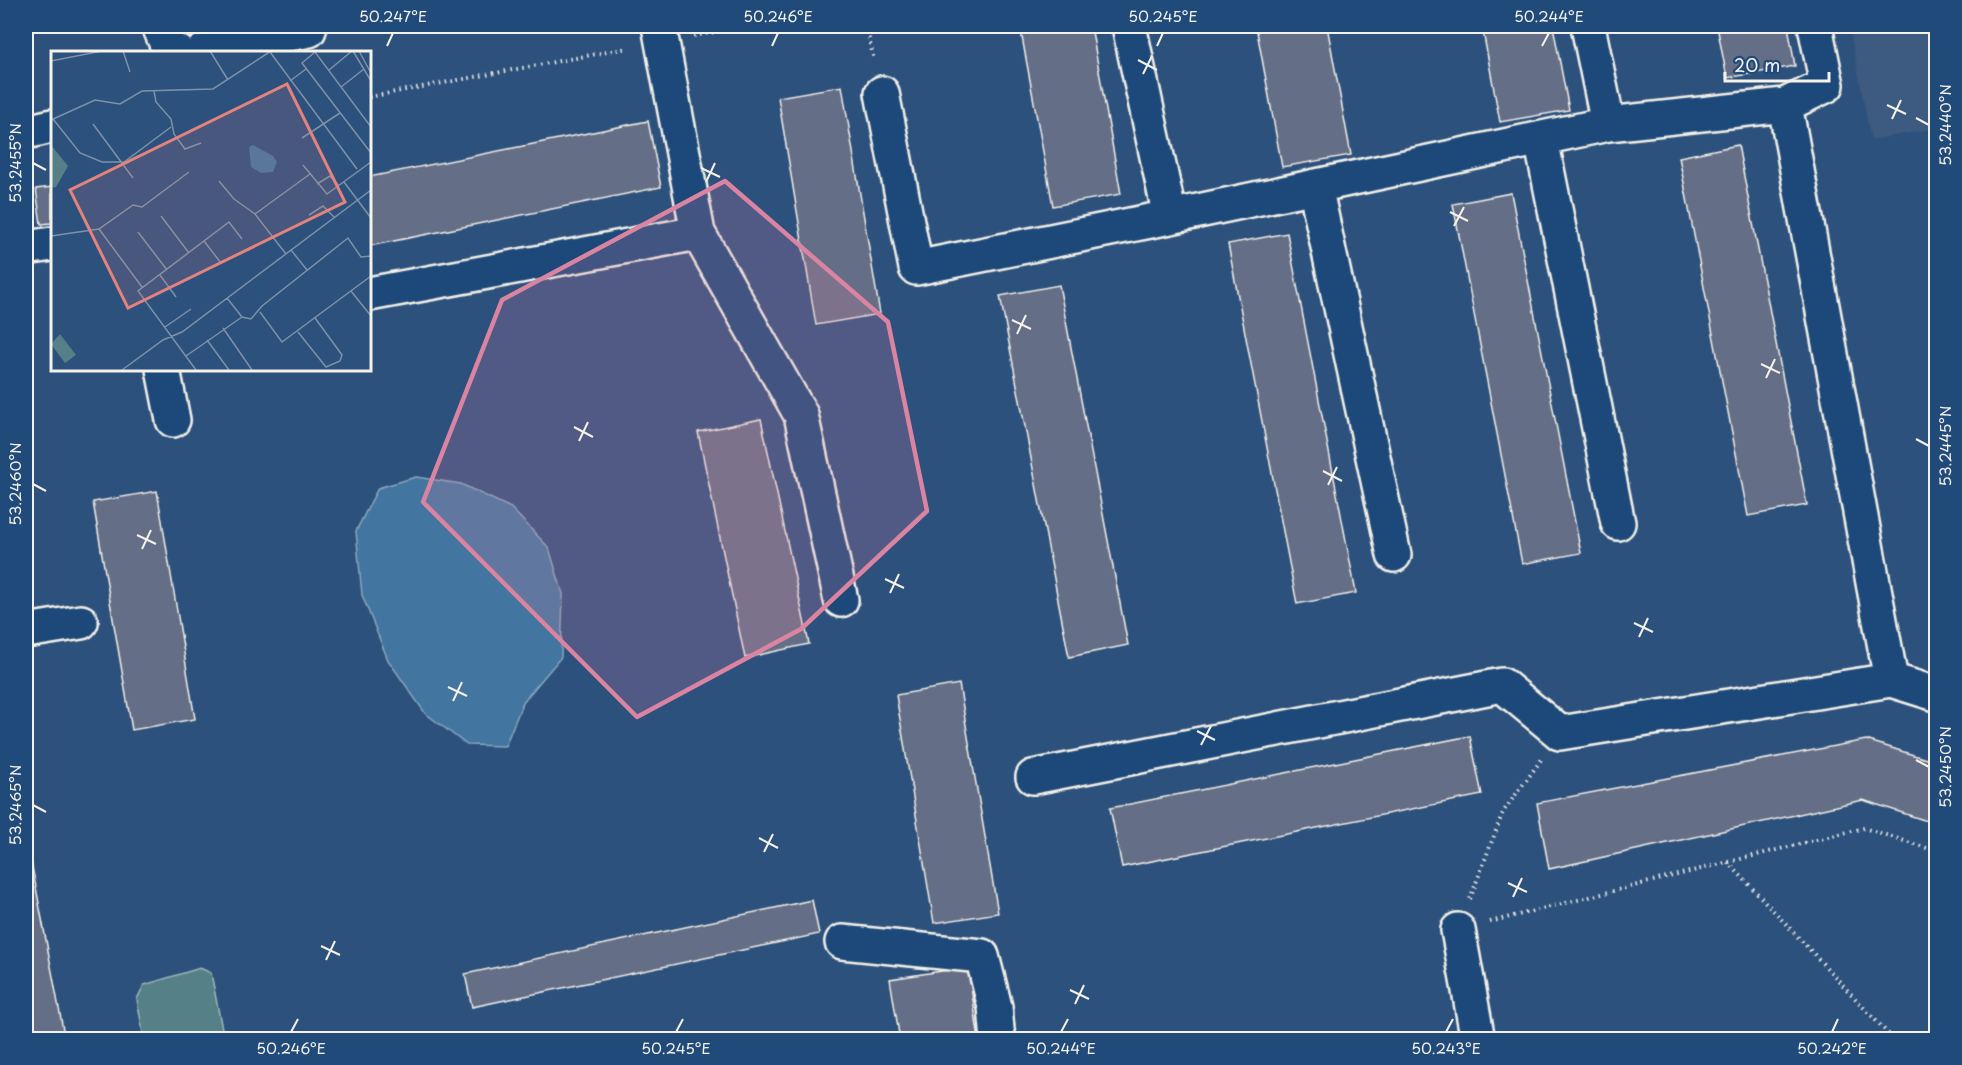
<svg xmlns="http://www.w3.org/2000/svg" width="1962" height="1065" viewBox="0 0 1962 1065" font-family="'Playpen Sans',sans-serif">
<rect width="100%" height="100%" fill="#2d517d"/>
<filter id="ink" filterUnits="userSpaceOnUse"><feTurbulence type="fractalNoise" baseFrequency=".0167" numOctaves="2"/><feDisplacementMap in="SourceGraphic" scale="12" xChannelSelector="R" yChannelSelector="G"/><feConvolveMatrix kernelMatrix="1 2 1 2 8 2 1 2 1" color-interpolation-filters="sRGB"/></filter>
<g filter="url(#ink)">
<path fill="#3e5a80" d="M1849 26H1936V128L1871 140Z"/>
<path fill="#558088" stroke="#a4b8b8" stroke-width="1.5" d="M200 968 211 973 224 1039H144L137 999 144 985Z"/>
<path fill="#4375a0" stroke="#8aa7bd" stroke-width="1.5" d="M416 477 461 484 511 508 549 548 563 594 561 657 523 702 505 746 467 745 425 713 388 660 362 595 356 531 378 488Z"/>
<path fill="#656e87" stroke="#f4f1e8" stroke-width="1.5" d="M188 26H256L191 40Z
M1020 26H1091L1121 194 1053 206Z
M1256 26H1327L1351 155 1282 167Z
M1482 26H1553L1569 110 1500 122Z
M1717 26H1788L1795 66 1727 78Z
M842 86 880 314 816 325 778 97Z
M648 121 661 187 369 246V177Z
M1738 145 1807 505 1748 516 1679 157Z
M52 187V223L41 224 36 189Z
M1511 193 1581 553 1522 564 1453 204Z
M1287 233 1356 593 1297 604 1228 244Z
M1059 285 1128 645 1069 657 1000 296Z
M761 419 809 644 745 658 698 432Z
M157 491 195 719 132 730 93 502Z
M959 684 998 913 934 923 896 695Z
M1470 736 1482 795 1122 867 1110 808Z
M1866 740 1936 762V824L1863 800 1549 869 1537 803Z
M26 835 65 1040H26Z
M812 900 819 934 472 1007 465 974Z
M968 967 979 1040H900L890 979Z"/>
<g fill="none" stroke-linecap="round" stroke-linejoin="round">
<defs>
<path id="minor" d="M159 26 167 45 178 52
M659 26 698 233 801 415 841 600
M1129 26 1170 217
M1588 26 1608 124
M202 52 309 30
M882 93 916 268 1170 217 1608 124 1785 105 1827 85 1815 26
M1785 105 1891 680
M26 132 52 126
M1541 139 1618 523
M1315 186 1394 555
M26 248 52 244
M369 294 698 233
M163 369 173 420
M26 631 81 622
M1033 777 1502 685 1560 733 1891 680 1936 694
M1458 930 1478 1040
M842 942 982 956 995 1007 998 1040"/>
</defs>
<use href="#minor" stroke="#f4f1e8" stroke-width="38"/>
<path stroke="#f4f1e8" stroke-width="4" stroke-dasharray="1.5 4.5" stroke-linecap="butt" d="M866 26 874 60
M694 36 745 26
M369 97 628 48
M1728 862 1894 1040
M1470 899 1503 812 1541 760
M1490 922 1864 828 1936 851"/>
<use href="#minor" stroke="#1f4a7a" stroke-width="33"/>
</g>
</g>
<path fill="#db84a2" fill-opacity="0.2" stroke="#db84a2" stroke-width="4.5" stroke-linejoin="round" d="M725 181 888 322 927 511 801 629 637 717 423 502 502 300Z"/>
<path fill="none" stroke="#f4f1e8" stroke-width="2" d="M387 46 393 33M772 46 778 33M1157 46 1163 33M1542 46 1549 33M1138 60 1157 70M1143 74 1152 56M1887 105 1906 114M1916 118 1929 125M1892 119 1901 100M33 163 46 170M701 168 720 177M706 182 715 163M1450 212 1468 221M1454 226 1464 207M1012 320 1031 329M1017 334 1026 315M1761 364 1780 373M1766 378 1775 359M574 427 593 437M1916 439 1929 446M579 441 588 422M1323 471 1342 481M33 484 46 491M1328 485 1337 467M137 535 156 544M142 549 151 530M885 579 904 588M890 593 899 574M1634 623 1653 632M1639 637 1648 618M448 687 467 696M453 701 462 682M1197 731 1215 740M1201 745 1211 726M1916 760 1929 767M33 805 46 812M759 838 778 848M764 852 773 834M1508 883 1527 892M1513 897 1522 878M321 946 340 955M326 960 335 941M1070 990 1089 999M1075 1004 1084 985M291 1032 298 1019M676 1032 683 1019M1061 1032 1068 1019M1446 1032 1453 1019M1832 1032 1838 1019"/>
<g transform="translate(51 51)">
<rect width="320" height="320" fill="#2d517d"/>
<path d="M0 94 17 115 5 136 0 137ZM9 283 25 304 14 312 0 293Z" fill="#558088"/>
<path d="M202 94 222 105 226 111 222 121 210 122 200 116 198 96Z" fill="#4375a0"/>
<path fill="none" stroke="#7d91a8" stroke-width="1.5" d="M72 0 79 21M159 0 177 29M302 0 320 30M308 0 320 22M219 1 306 118M0 10 51 0M278 19 301 0M239 30 255 18M290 36 313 18M103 40 105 51 120 68 123 83 134 98 150 92M2 68 29 102 51 111H73L120 76M0 69 44 49 69 53 91 40 162 38 220 0M42 73 82 127M320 76 264 1 251 12 320 102M251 87 289 62M252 114 276 143 320 111M168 130 183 148 204 163 235 203M293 131 320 167M266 133 279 125 288 135M204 163 259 123M258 164 272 155 283 166M110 165 138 202M48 178 91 236M87 181 116 219M0 185 48 178 82 154 91 156 138 121M153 190 170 212M240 199 256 219M109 224 125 246M300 240 320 265M176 247 191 266 200 268 211 255 297 187 310 206 320 205M209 261 231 291 320 225M114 276 140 258M172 277 201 319M247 281 275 316 289 310 291 304 264 267M156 289 178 319M135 305 191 266M71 319 112 289 131 281 320 139M145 319 87 240 178 171 191 188"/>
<path fill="#e4827e" fill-opacity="0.15" stroke="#e4827e" stroke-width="3" d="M236 33 294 151 77 257 19 139Z"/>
<rect width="320" height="320" fill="none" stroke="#f4f1e8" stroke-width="3"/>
</g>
<rect width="1962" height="1065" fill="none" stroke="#1f4a7a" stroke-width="66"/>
<path d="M1725 72v9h104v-9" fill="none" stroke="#f4f1e8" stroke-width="3"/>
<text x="1734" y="72" font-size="18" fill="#f4f1e8" stroke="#1f4a7a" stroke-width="4.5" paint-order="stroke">20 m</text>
<rect x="33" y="33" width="1896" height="999" fill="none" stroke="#f4f1e8" stroke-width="2"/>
<g font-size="15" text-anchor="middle" fill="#f4f1e8">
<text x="393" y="22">50.247°E</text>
<text x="778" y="22">50.246°E</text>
<text x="1163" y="22">50.245°E</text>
<text x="1549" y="22">50.244°E</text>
<text transform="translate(1946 125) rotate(-90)" y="5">53.2440°N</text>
<text transform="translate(16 163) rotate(-90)" y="5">53.2455°N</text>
<text transform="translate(1946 446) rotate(-90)" y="5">53.2445°N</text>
<text transform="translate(16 484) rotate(-90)" y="5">53.2460°N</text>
<text transform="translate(1946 767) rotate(-90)" y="5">53.2450°N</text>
<text transform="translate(16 805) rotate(-90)" y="5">53.2465°N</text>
<text x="291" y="1054">50.246°E</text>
<text x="676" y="1054">50.245°E</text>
<text x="1061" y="1054">50.244°E</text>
<text x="1446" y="1054">50.243°E</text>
<text x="1832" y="1054">50.242°E</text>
</g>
</svg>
